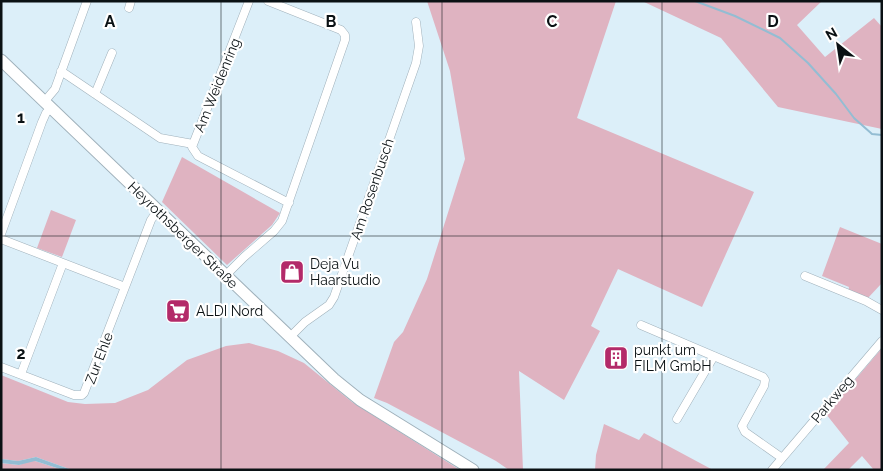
<svg xmlns="http://www.w3.org/2000/svg" width="883" height="471" viewBox="0 0 883 471" font-family="Raleway,sans-serif">
<rect width="100%" height="100%" fill="#dceff9"/>
<path fill="#dfb3c1" d="M427 1H616L577 118 754 192 702 307 618 269 591 326 600 331 564 400 519 371 523 470H509L496 461 387 403 374 398 394 342 403 332 427 279 465 159 450 71Z
M642 1H822L797 25 825 57 874 18 882 27V129L778 107 721 38Z
M182 157 280 213 272 225 227 265 162 202Z
M51 210 76 220 62 257 37 248Z
M840 227 882 244V283L867 299 848 291 849 287 822 276Z
M249 343 278 351 304 363 352 402 460 470H72L36 457 18 461 1 459V375L68 402 85 404 115 403 148 390 187 360 226 346Z
M882 348V470H874L862 456 848 470H823L849 443 826 414Z
M604 424 639 440 644 433 713 470H595L596 455Z
M30 461H35L63 470H1V463L19 465Z"/>
<path fill="#93bdd3" d="M36 457 72 470H63L35 461 19 465 1 463V459L18 461Z"/>
<g fill="none" stroke-linecap="round" stroke-linejoin="round">
<path stroke="#93bdd3" stroke-width="2" d="M695 1 735 16 780 38 808 63 836 94 854 118 872 134 882 135"/>
<defs>
<path id="street" d="M249 1 192 147 198 156 289 203
M129 8 131 1
M61 71 160 138 193 144
M95 94 112 53
M44 102 55 89 87 1
M1 234 42 122 46 113 51 108
M1 239 125 287
M225 276 244 257 274 231 282 221 345 40V35L341 30 268 1
M805 276 866 301 882 310
M641 325 763 377 765 380 764 386 742 426 745 432 782 458
M290 337 305 322 329 305 334 297 416 63 419 46 416 22
M1 367 74 395H82L84 393 151 220 158 210
M21 374 63 263
M677 419 714 356
M772 470 882 341"/>
<path id="secondary" d="M1 60 334 379 360 400 473 470"/>
</defs>
<use href="#street" stroke="#a0b1bb" stroke-width="9"/>
<use href="#secondary" stroke="#a0b1bb" stroke-width="13"/>
<use href="#street" stroke="#fff" stroke-width="8"/>
<use href="#secondary" stroke="#fff" stroke-width="11"/>
</g>
<path fill="none" stroke="#0a1114" stroke-width="1" stroke-opacity="0.55" d="M221 1V470M442 1V470M662 1V470M1 236H882"/>
<defs>
<symbol id="shop-square" viewBox="-11 -11 22 22"><rect x="-9" y="-9" width="18" height="18" rx="4" fill="#b32a69" stroke="#fff"/><path d="M-5-2.5h2.3a2.7 3.5 0 0 1 5.4 0H5L5.5 6h-11ZM-1.5-2.5h3a1.5 2.3 0 0 0-3 0Z" fill="#fff"/></symbol>
<symbol id="supermarket-square" viewBox="-11 -11 22 22"><rect x="-9" y="-9" width="18" height="18" rx="4" fill="#b32a69" stroke="#fff"/><path d="M-6-5.5h2.5l.6 2H6L4.5 2H-2.5L-4.4-4H-6ZM-1.5 3.2a1.3 1.3 0 1 0 .1 0ZM3 3.2a1.3 1.3 0 1 0 .1 0Z" fill="#fff"/></symbol>
<symbol id="building-square" viewBox="-11 -11 22 22"><rect x="-9" y="-9" width="18" height="18" rx="4" fill="#b32a69" stroke="#fff"/><path d="M-4-6H4V6H1V3H-1V6H-4ZM-2.5-4.3h1.7v1.8h-1.7ZM.8-4.3h1.7v1.8H.8ZM-2.5-1h1.7V.8h-1.7ZM.8-1h1.7V.8H.8Z" fill="#fff"/></symbol>
</defs>
<g fill-rule="evenodd">
<use href="#shop-square" x="278" y="258" width="28" height="28"/>
<use href="#supermarket-square" x="164" y="297" width="28" height="28"/>
<use href="#building-square" x="602" y="344" width="28" height="28"/>
</g>
<g text-anchor="middle" stroke-width="4.5" stroke-linejoin="round" paint-order="stroke">
<g font-size="14" fill="#0a1114" stroke="#fff">
<text transform="translate(217 85) rotate(-68)" y="5">Am Weidenring</text>
<text transform="translate(372 189) rotate(-71)" y="5">Am Rosenbusch</text>
<text transform="translate(183 235) rotate(44)" y="5">Heyrothsberger Straße</text>
<text transform="translate(99 358) rotate(-69)" y="5">Zur Ehle</text>
<text transform="translate(832 399) rotate(-50)" y="5">Parkweg</text>
</g>
<g font-size="14" fill="#0a1114" stroke="#fff" text-anchor="start">
<text x="310" y="269">Deja Vu<tspan x="310" dy="16">Haarstudio</tspan></text>
<text x="196" y="316">ALDI Nord</text>
<text x="634" y="355">punkt um<tspan x="634" dy="16">FILM GmbH</tspan></text>
</g>
</g>
<g font-size="16" text-anchor="middle" font-weight="bold" fill="#0a1114" stroke="#fff" stroke-width="4.5" stroke-linejoin="round" paint-order="stroke">
<text x="110" y="27">A</text>
<text x="331" y="27">B</text>
<text x="552" y="27">C</text>
<text x="773" y="27">D</text>
<text x="21" y="123">1</text>
<text x="21" y="359">2</text>
</g>
<rect width="883" height="471" fill="none" stroke="#0a1114" stroke-width="5"/>
<g transform="translate(838 45) rotate(330)" stroke="#ffffff" stroke-width="4" paint-order="stroke">
<path d="M0-4L9 19L0 12L-9 19Z" fill="#0a1114"/>
<text y="-8" font-size="14" font-weight="bold" text-anchor="middle" fill="#0a1114">N</text>
</g>
</svg>
